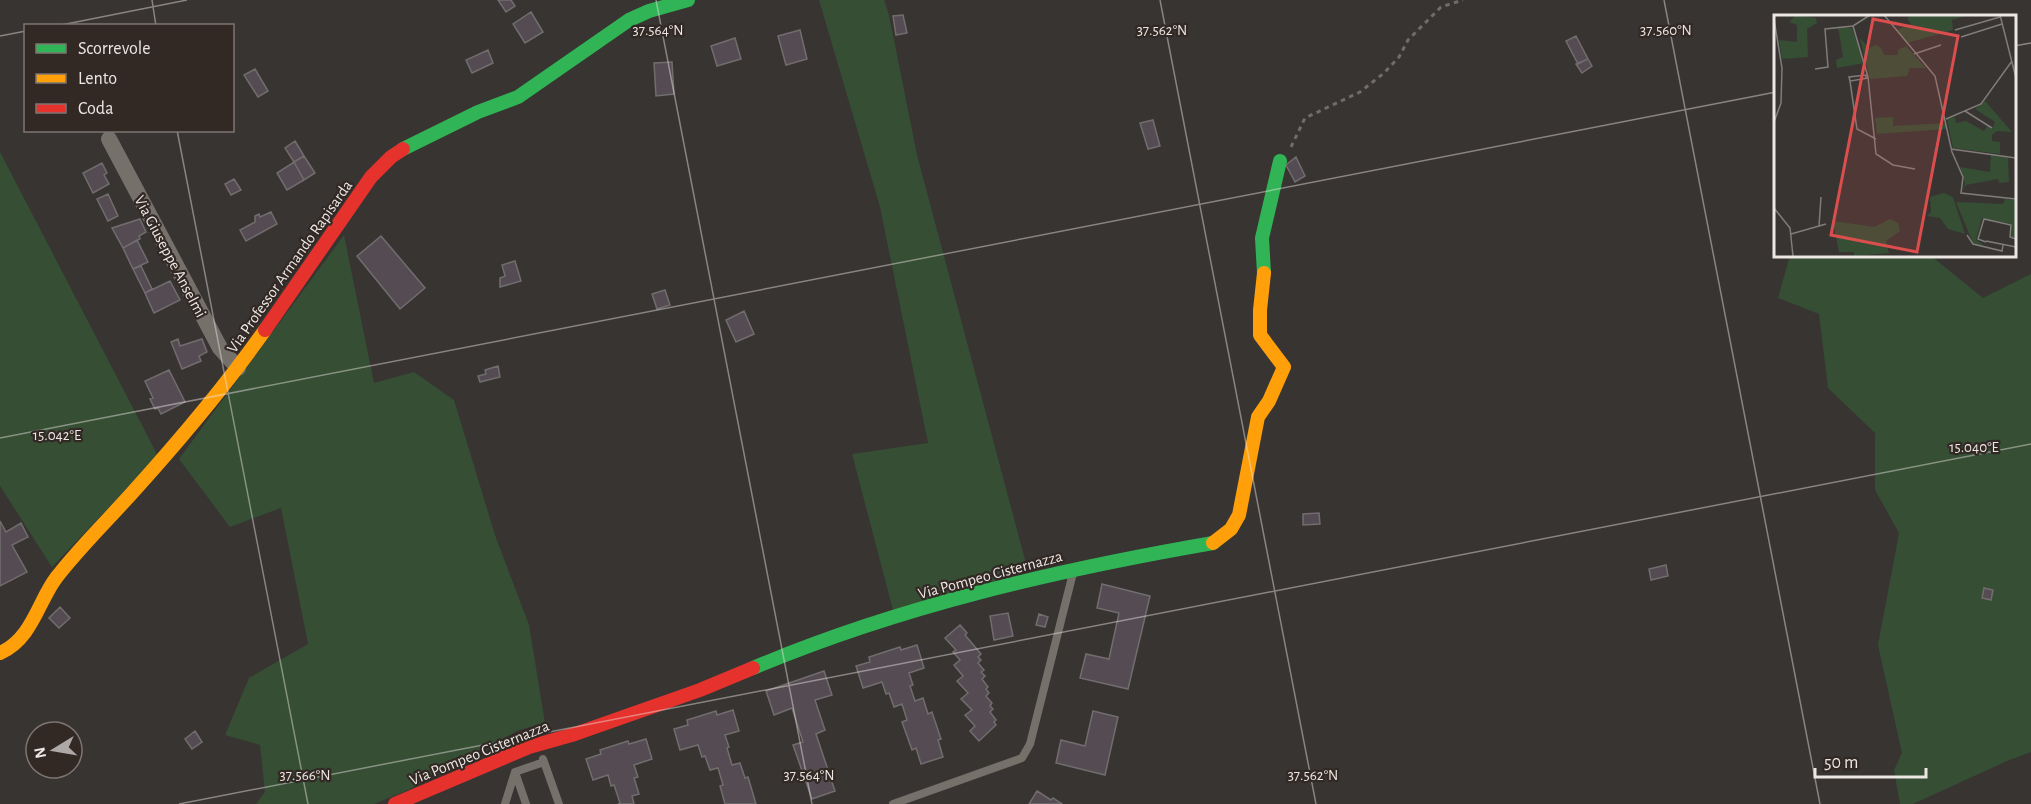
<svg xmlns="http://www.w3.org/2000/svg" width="2031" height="804" viewBox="0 0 2031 804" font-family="'Alegreya Sans',sans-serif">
<rect width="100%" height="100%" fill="#383432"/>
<path fill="#354e34" d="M819 0H884L889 15 917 155 1028 571 893 610 852 454 928 443 880 207Z
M0 152 158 456 52 567 0 486Z
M344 235 374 383 414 372 454 400 495 535 529 625 545 723 519 730 408 790 374 804H256L265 792 260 745 225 735 249 678 308 644 281 508 230 527 179 459Z
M1790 255H1930L1983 298 2031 274V752L2007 761 1913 804H1900L1894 770 1902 753 1878 645 1899 533 1875 490V433L1828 388 1819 314 1778 298Z"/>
<path fill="#554c53" stroke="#716d6e" stroke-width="1.5" d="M498 0H511L515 6 506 12Z
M531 12 543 32 525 43 513 24Z
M903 15 907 33 896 35 893 16Z
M800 30 807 59 786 65 778 36Z
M1576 36 1588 59 1578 64 1566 41Z
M735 38 741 59 717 66 711 46Z
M488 50 493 63 472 73 466 60Z
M1588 59 1592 66 1582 73 1576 64Z
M672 62 674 94 656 96 654 63Z
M255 69 268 91 258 97 244 75Z
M1153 120 1160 146 1148 149 1140 123Z
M295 141 304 156 294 162 285 148Z
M304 156 315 173 304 180 294 162Z
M1296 157 1305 176 1295 182 1286 165Z
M294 162 304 180 287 190 277 173Z
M102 163 107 173 104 175 109 184 93 193 83 173Z
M234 179 241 190 231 195 225 184Z
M108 194 118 216 108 221 97 199Z
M271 212 277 224 246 241 240 230 255 222V216L259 214 260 217Z
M140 219 146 232 139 236 140 239 123 248 112 228Z
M381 236 425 288 400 309 357 256Z
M137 240 148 262 133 269 123 248Z
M515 261 521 281 500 287V278L505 276 502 265Z
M141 266 152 289 145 293 133 269Z
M170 281 180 300 154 313 145 293Z
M665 290 670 305 657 309 652 294Z
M744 311 754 334 736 342 726 320Z
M178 339 180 346 202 339 207 352 199 356 201 361 182 369 171 342Z
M498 366 500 377 480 382 478 376 486 374 485 370Z
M169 370 185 402 161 414 158 408 155 409 150 399 153 398 145 381Z
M1319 513 1320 524 1303 525V514Z
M0 521 6 532 21 523 28 537 12 545 27 572 0 586Z
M1666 565 1668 576 1651 580 1649 569Z
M1102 584 1150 596 1128 689 1080 678 1086 654 1109 659 1119 613 1097 608Z
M1984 588 1993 590 1991 600 1982 598Z
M60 607 70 618 59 628 49 618Z
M1008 613 1013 636 994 640 990 616Z
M1039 614 1048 617 1045 627 1036 625Z
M960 625 967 633 965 635 981 654 978 657 981 660 978 663 984 670 981 672 985 676 982 679 988 687 986 689 989 693 986 696 992 703 990 706 993 709 990 712 996 720 994 722 996 725 979 741 970 731 975 726 965 715 972 710 961 699 968 693 957 681 963 676 954 665 960 660 953 652 956 650 945 638Z
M917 645 924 668 909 673 913 685 910 686 915 701 923 698 928 714 932 712 941 739 938 740 943 757 921 764 916 748 912 750 902 722 907 720 902 704 894 707 889 693 886 694 882 682 863 688 856 666 870 662 869 657 900 647 901 650Z
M824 671 832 695 815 700 825 730 816 734 835 791 812 799 793 745 803 742 792 708 774 715 766 691Z
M733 710 739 731 725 735 729 747 727 748 732 765 740 763 745 778 748 777 756 804H725L720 786 723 785 718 768 710 770 705 756 702 757 698 745 680 750 674 729 688 725 687 720 716 711 717 715Z
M1093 711 1118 717 1105 775 1056 763 1061 740 1085 746Z
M195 731 202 742 192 749 185 739Z
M646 739 652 759 634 765 638 777 634 778 639 794 632 796 634 804H618L620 803 614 785 611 786 608 775 593 780 586 759 601 754 600 750 628 741 629 744Z
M1037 791 1051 800 1053 798 1062 804H1029Z"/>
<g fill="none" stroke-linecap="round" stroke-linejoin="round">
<path stroke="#716c68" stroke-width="3" stroke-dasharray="4.5 4.5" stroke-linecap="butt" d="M1291 147 1305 118 1360 92 1384 73 1399 57 1408 40 1441 7 1463 0"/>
<path stroke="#75706a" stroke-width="8" d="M543 759 559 804
M505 804 515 772
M526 804 515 772 544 762
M893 804 1022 758 1030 744 1073 573"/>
<path stroke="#75706a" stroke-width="16" d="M109 139 220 348 238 368"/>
<path stroke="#30b455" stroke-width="14" d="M403 149 478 112 518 97 629 20 649 11 688 0
M1264 273 1262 238 1280 161
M753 668C900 606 1057 570 1213 543"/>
<path stroke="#ff9f0a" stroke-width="14" d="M1213 543 1231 529 1239 515 1258 417 1269 401 1284 367 1260 335V310L1264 273
M0 653C32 639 38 602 56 578 79 548 107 521 132 493 179 441 224 388 265 330"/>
<path stroke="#e5322d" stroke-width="14" d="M265 330 371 177 391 157 403 149
M395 804 529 747 575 734 700 690 753 668"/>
</g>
<path fill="none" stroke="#ede7e4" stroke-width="1.5" stroke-opacity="0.45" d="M152 0 156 26M656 0 812 804M1160 0 1316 804M1664 0 1820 804M56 26 187 0M0 36 26 31M2014 46 2031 43M177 130 308 804M0 438 1776 92M179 804 2031 444"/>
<g text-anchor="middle" stroke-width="4.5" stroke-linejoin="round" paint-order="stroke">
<g font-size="16" fill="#ede7e4" stroke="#322925">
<text transform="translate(171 256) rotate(62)" y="6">Via Giuseppe Anselmi</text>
<text transform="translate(289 266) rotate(-55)" y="6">Via Professor Armando Rapisarda</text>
<text transform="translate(990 574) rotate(-15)" y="6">Via Pompeo Cisternazza</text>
<text transform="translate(479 752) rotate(-22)" y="6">Via Pompeo Cisternazza</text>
</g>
</g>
<g transform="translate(1774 15)">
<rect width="242" height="242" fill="#383432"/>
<path d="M22 0 42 3 43 8 33 14 34 42 8 44 5 25 23 27V10L15 7ZM138 0H194L178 5 179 15 133 28 123 15 137 9 133 3ZM64 12 78 13 90 48 63 53 62 45 69 42ZM86 23 95 33 102 30 107 33 110 40H124V35L132 31 152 53H136L133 61 96 64ZM211 86 238 117 223 116 218 120V126L226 127V139L179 133 173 104 181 102 182 108 192 106 210 116 213 111 218 114 221 107 201 94ZM119 102V111L172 108V114L103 119 101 103ZM217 138 234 143 235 167 225 168 224 164 192 170 188 177 191 169 186 152 216 157ZM170 178 179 182 191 219 174 214 166 203 153 201 157 197 156 182ZM231 184 241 185V222H237L238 209 208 203 202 225 211 231 199 228 182 187 229 189ZM116 204 124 208 126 216 112 226 115 238 80 241V237H65L59 206 100 212Z" fill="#354e34"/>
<path fill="none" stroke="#807c79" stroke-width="1.5" d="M110 0 161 61 178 137 189 162 187 178 242 184M226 0 242 63M0 4 8 53 7 88 0 107M79 11 94 62 102 139 119 150 141 154M181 15 226 2M187 22 228 9M140 39 167 30M41 54 54 52 51 14 79 11 96 0M94 63 76 66 83 114 102 124M76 66 75 62 92 60V63M191 96 218 113M172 104 207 89 238 46M177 134 242 143M0 193 16 213 19 241M45 211 47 182M17 219 52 209M193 220 199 229 228 236 229 230M212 226 242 232M212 227 204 224 210 204 237 210 236 222 242 224"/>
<path fill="#db4e4e" fill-opacity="0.15" stroke="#db4e4e" stroke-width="3" d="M99 4 184 21 143 237 57 220Z"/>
<rect width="242" height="242" fill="none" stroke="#ede7e4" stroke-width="3"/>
</g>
<g font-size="15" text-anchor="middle" fill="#ede7e4" stroke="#322925" stroke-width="4.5" stroke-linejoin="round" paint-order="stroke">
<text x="658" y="35">37.564°N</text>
<text x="1162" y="35">37.562°N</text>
<text x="1666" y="35">37.560°N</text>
<text x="57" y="440">15.042°E</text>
<text x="1974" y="452">15.040°E</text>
<text x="305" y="780">37.566°N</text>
<text x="809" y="780">37.564°N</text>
<text x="1313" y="780">37.562°N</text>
</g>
<rect x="24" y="24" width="210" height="108" fill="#322925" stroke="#7d7571" stroke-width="1.5"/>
<rect x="36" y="44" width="30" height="9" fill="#30b455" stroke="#7d7571" stroke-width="1.5"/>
<text x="78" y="54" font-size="18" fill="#ede7e4">Scorrevole</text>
<rect x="36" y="74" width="30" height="9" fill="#ff9f0a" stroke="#7d7571" stroke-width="1.5"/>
<text x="78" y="84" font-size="18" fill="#ede7e4">Lento</text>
<rect x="36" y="104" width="30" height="9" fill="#e5322d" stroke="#7d7571" stroke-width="1.5"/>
<text x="78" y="114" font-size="18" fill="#ede7e4">Coda</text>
<g transform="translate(54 750) rotate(259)"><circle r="28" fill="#322925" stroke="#7d7571" stroke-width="1.5"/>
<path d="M0-4.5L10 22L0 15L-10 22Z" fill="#aea8a6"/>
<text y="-9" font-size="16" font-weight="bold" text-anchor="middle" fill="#ede7e4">N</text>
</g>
<path d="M1815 768v9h111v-9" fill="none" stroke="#ede7e4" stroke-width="3"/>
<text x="1824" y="768" font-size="18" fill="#ede7e4" stroke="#322925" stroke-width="4.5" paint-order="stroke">50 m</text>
</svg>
